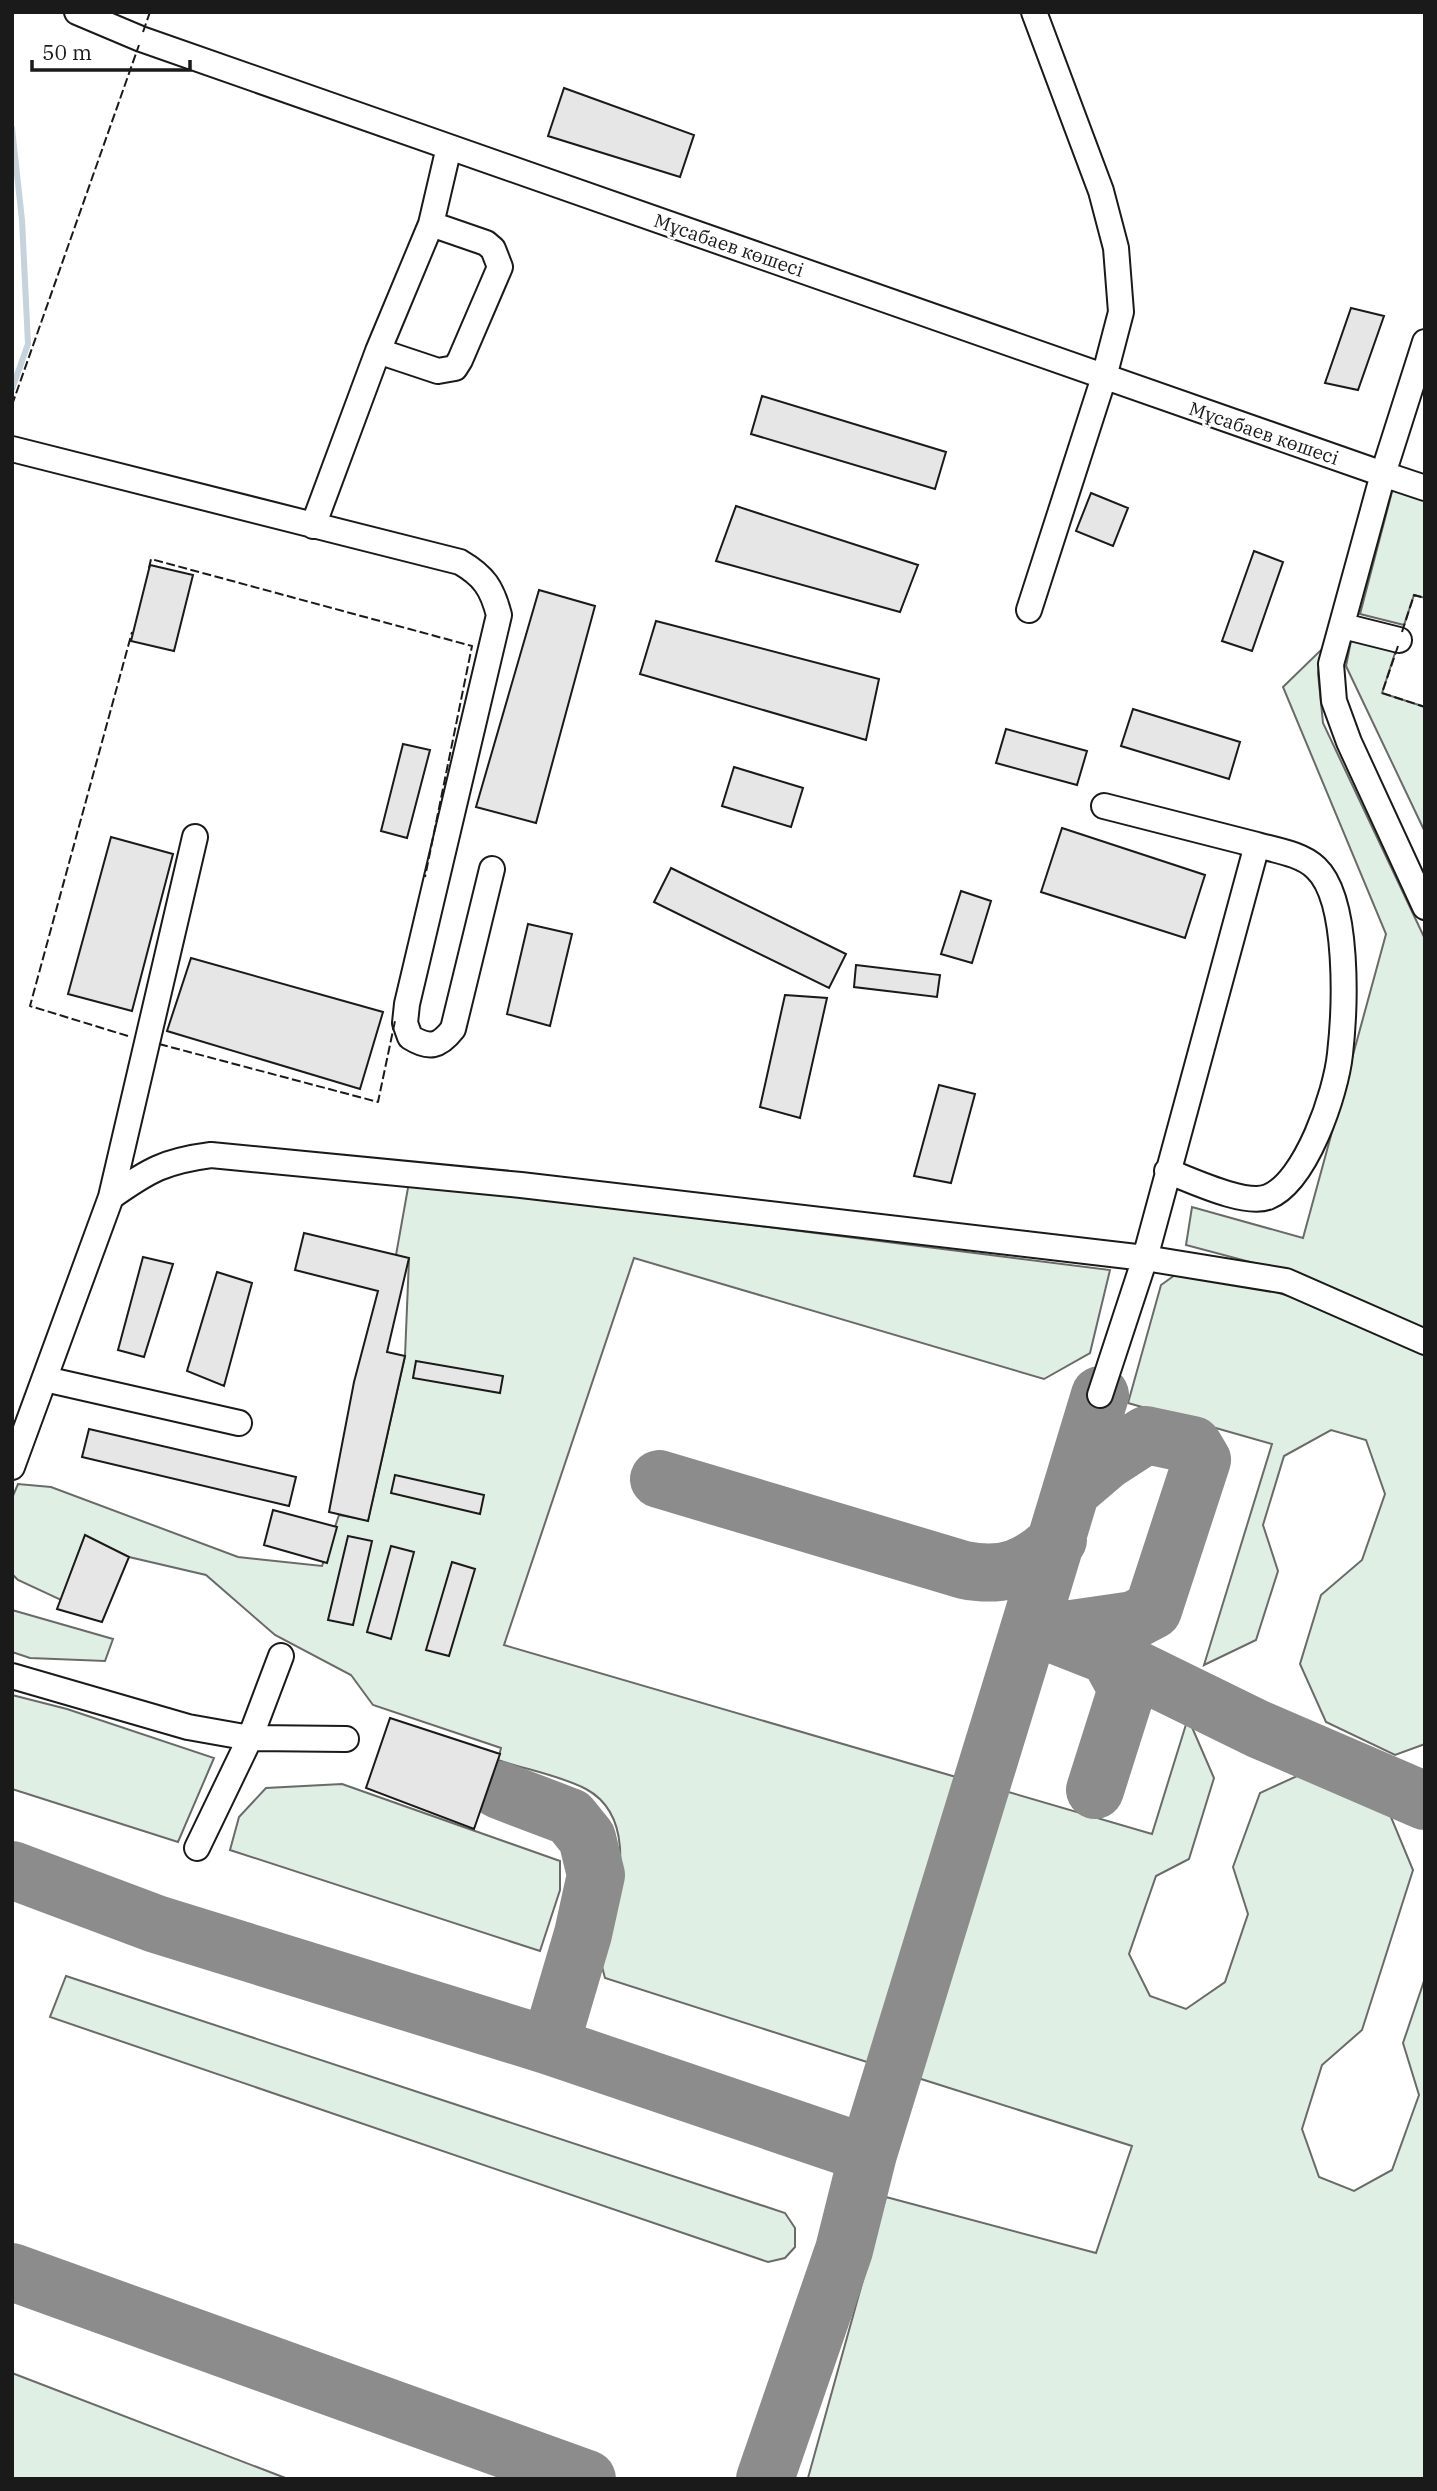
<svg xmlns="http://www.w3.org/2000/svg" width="1437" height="2491" viewBox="0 0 1437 2491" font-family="'IBM Plex Serif',serif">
<rect width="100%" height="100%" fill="#fff"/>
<path fill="#e0efe3" stroke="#6a6a6a" stroke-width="2" d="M1393 488 1425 497V598L1414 595 1404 625 1360 614Z
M1352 636 1396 650 1382 693 1425 707V832L1346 666Z
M1322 649 1318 673 1323 723 1425 939V1329L1277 1269 1186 1245 1192 1207 1303 1238 1386 934 1283 687Z
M409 1182 1110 1270 1090 1353 1044 1379 634 1258 504 1645 956 1777 870 2063 605 1978C597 1956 605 1939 611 1916 622 1875 632 1814 586 1789 562 1776 524 1769 498 1760L501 1748 373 1705 351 1675 275 1635 206 1575 129 1557 85 1536 61 1600 18 1580 12 1574V1498L18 1484 51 1487 238 1557 322 1566 339 1515 368 1520 405 1356 409 1259 396 1255Z
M1175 1275 1260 1287 1317 1305 1425 1354V1744L1395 1755 1326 1722 1300 1664 1321 1595 1362 1560 1385 1494 1366 1440 1331 1430 1284 1456 1263 1525 1278 1571 1256 1640 1204 1665 1272 1444 1128 1403 1161 1285Z
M12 1610 113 1639 105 1661 30 1658 12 1652Z
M12 1695 67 1709 214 1758 178 1842 12 1789Z
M1188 1718 1214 1778 1189 1859 1156 1876 1129 1954 1150 1996 1186 2009 1225 1982 1248 1914 1233 1867 1260 1793 1308 1771 1386 1805 1413 1870 1362 2030 1322 2065 1302 2129 1319 2177 1354 2191 1392 2170 1419 2095 1403 2043 1425 1978V2479L808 2478 886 2197 1096 2253 1132 2146 918 2078 1005 1791 1152 1834Z
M342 1784 560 1861V1890L540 1951 230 1850 239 1817 266 1788Z
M66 1976 785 2213 795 2228V2247L785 2258 768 2262 50 2017Z
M12 2373 288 2479H12Z"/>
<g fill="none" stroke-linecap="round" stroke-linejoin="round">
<path stroke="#c6d2dc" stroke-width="6" d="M12 128 22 220 28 344 12 389"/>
<path stroke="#8c8c8c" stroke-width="58" d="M1100 1395 1027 1636 1048 1632 1109 1656 1258 1729 1425 1801
M659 1479 964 1570C1004 1578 1029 1568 1058 1540
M1051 1632 1134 1620 1153 1610 1202 1460 1193 1445 1146 1435 1106 1461 1072 1490
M499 1790 570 1817 587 1838 596 1875 583 1934 550 2046
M1095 1790 1127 1689 1109 1656
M12 1870 156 1924 550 2046 868 2154
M12 2272 587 2479
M765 2479 844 2250 868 2154 1027 1636"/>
</g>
<path fill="#e6e6e6" stroke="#1a1a1a" stroke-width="2" d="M564 88 694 135 680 177 548 136Z
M1351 308 1384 316 1358 390 1325 383Z
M762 396 946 452 935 489 751 434Z
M1091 493 1128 508 1113 546 1076 531Z
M736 506 918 565 900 612 716 561Z
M1254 551 1283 562 1252 651 1222 641Z
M150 565 193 575 174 651 131 641Z
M539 590 595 606 536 823 476 807Z
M656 621 879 679 866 740 640 674Z
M1133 709 1240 742 1229 779 1121 746Z
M1006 729 1087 751 1077 785 996 763Z
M403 744 430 750 407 838 381 831Z
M734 767 803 788 791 827 722 806Z
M1062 828 1205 875 1185 938 1041 892Z
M111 837 173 854 132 1011 68 994Z
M671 868 846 954 829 988 654 902Z
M961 891 991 901 972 963 941 954Z
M528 924 572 934 550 1026 507 1014Z
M191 958 383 1012 360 1089 167 1031Z
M856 965 940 975 937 997 854 987Z
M785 995 827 998 800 1118 760 1107Z
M939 1085 975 1094 951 1183 914 1176Z
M304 1233 409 1258 387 1352 405 1356 368 1521 329 1512 354 1382 378 1291 295 1270Z
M143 1257 173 1264 144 1357 118 1350Z
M217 1272 252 1283 224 1386 187 1371Z
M416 1361 503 1376 500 1393 413 1378Z
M89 1429 296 1477 289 1506 82 1457Z
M395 1475 484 1495 480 1514 391 1493Z
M273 1510 337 1527 327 1563 264 1545Z
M85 1535 129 1557 102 1622 57 1609Z
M348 1536 372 1541 353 1625 328 1620Z
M391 1546 414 1552 391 1639 367 1632Z
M452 1562 475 1569 449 1656 426 1650Z
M390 1718 500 1754 474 1829 366 1788Z"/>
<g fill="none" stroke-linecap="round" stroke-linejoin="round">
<defs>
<path id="minor" d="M77 12 141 39 1383 474 1425 342
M378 351 438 371 455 368 460 360 500 267 493 249 486 243 431 224
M12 449 460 562C484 576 492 588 499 615L407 1004 405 1023 410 1037C429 1049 439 1047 453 1029L492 869
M1425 488 1383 474 1331 664 1334 701 1349 742 1425 907
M313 526 378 351 431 224 449 147
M1029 610 1104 377 1121 312 1116 248 1101 191 1034 12
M1343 626 1399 640
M1167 1171C1191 1180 1245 1206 1268 1197 1306 1182 1336 1093 1340 1054 1345 1010 1350 900 1316 868 1302 854 1275 850 1257 845
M111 1197C149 1170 165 1161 211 1155L521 1185 1145 1258 1286 1281 1425 1342
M45 1379 239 1423
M1100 1395 1145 1258 1257 845 1104 806
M12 1467 111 1197 195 837
M12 1676 188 1727 250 1738 346 1739
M197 1848 250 1738 281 1656"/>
</defs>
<use href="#minor" stroke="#1a1a1a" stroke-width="28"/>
<use href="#minor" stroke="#fff" stroke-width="24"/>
<path stroke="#1a1a1a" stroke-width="2" stroke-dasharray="9 3.5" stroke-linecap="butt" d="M143 32 150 12
M12 405 139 45
M149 568 151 559 472 646 425 877
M1402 632 1414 595 1425 598
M1398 646 1382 693 1425 707
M128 1036 30 1006 132 632
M159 1044 378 1102 395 1021"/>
</g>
<g text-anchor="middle" stroke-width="5" stroke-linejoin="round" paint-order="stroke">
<g font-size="19" fill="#1a1a1a" stroke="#fff">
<text transform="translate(729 245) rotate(19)" y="7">Мұсабаев көшесі</text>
<text transform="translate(1264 433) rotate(19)" y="7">Мұсабаев көшесі</text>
</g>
</g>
<rect width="1437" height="2491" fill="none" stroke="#1a1a1a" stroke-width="28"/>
<path d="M32 60v10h158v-10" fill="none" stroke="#1a1a1a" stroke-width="3.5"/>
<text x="42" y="60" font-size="21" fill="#1a1a1a" stroke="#ffffff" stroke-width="5" paint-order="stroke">50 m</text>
</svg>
